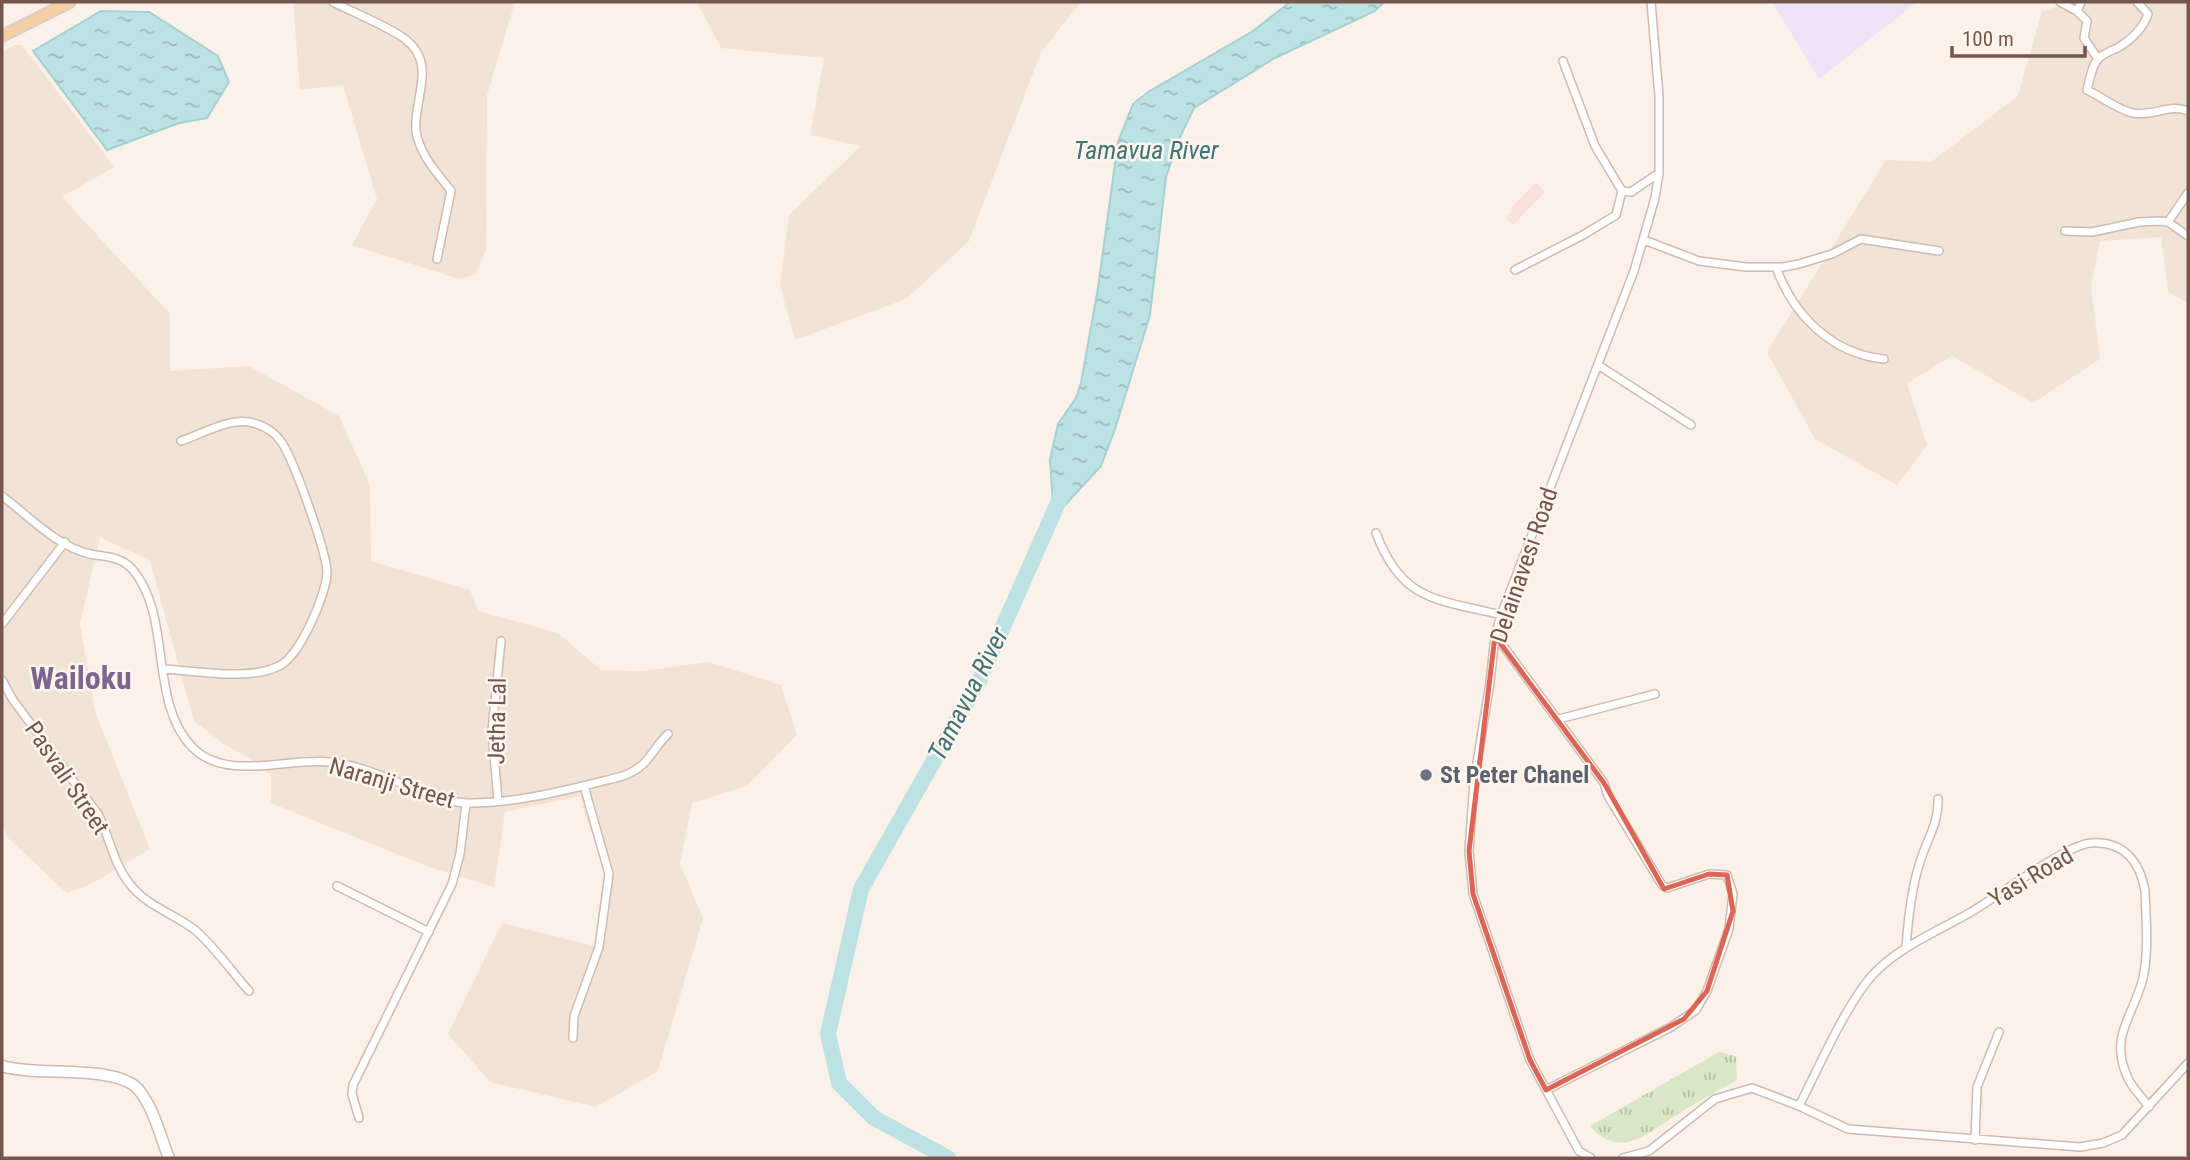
<svg xmlns="http://www.w3.org/2000/svg" width="2190" height="1160" viewBox="0 0 2190 1160" font-family="'Roboto Condensed',sans-serif">
<defs>
<pattern id="grass-tufts" width="24" height="20" patternUnits="userSpaceOnUse" patternTransform="scale(1.75)"><rect width="24" height="20" fill="#d8e8c7"/><path d="M3 7l-1-3M5 7V3M7 7l1-3M15 17l-1-3M17 17v-4M19 17l1-3" fill="none" stroke="#b4bfa4"/></pattern>
<pattern id="water-ripples" width="26" height="14" patternUnits="userSpaceOnUse" patternTransform="scale(1.75)"><rect width="26" height="14" fill="#bde2e3"/><path d="M2 4q2-2 4 0t4 0M15 11q2-2 4 0t4 0" fill="none" stroke="#9ebaba"/></pattern>
</defs>
<rect width="100%" height="100%" fill="#fbf1e8"/>
<path fill="#f2e3d7" d="M293 2H515L487 95 486 250 475 275 459 279 352 245 377 199 343 85 300 90Z
M697 2H1081L1041 52 969 241 906 299 795 340 780 285 789 215 861 146 810 135 824 58 721 48Z
M2063 2H2188V303L2168 292 2161 237 2100 241 2091 286 2100 359 2033 403 1952 356 1907 383 1927 445 1897 485 1815 439 1767 352 1886 160 1931 162 2018 96 2042 11 2060 6Z
M15 45H22L114 167 62 197 170 314V371L249 366 339 416 370 485 371 561 470 590 478 611 558 633 601 670 642 671 709 662 781 685 797 735 747 786 692 803 680 864 703 918 658 1071 596 1107 490 1082 448 1034 502 923 598 947 608 874 584 812 581 796 505 812 494 887 429 867 271 803V776L259 764 224 744 194 721 150 561 100 537 80 624 95 711 150 849 91 884 67 893 8 838 2 825V52Z"/>
<path fill="#fae2dc" d="M1536 182 1545 192 1513 225 1505 218 1511 212 1510 209Z"/>
<path fill="#eee4f7" d="M1772 2H1917L1819 79Z"/>
<path fill="url(#grass-tufts)" d="M1719 1052 1736 1056 1737 1080C1716 1092 1695 1103 1675 1116 1662 1124 1643 1139 1628 1142 1612 1145 1601 1138 1590 1126Z"/>
<path fill="url(#water-ripples)" stroke="#a4d2d4" stroke-width="2" d="M1290 2H1384L1375 11 1275 58 1194 108 1180 137 1166 177 1150 315 1115 429 1101 466 1054 517 1050 460 1058 424 1076 398 1081 383 1098 288 1118 142 1133 104 1148 92 1253 31Z
M101 11 149 12 218 56 229 82 207 118 179 123 107 150 33 51Z"/>
<g fill="none" stroke-linecap="round" stroke-linejoin="round">
<path stroke="#bde2e3" stroke-width="16" d="M948 1158 874 1118 839 1083 828 1034 861 889 979 681 1061 496"/>
<defs>
<path id="street" d="M333 2C354 13 386 25 405 39 438 64 413 99 416 131 419 154 438 174 451 191L437 259
M2060 2 2077 11
M2081 2 2077 11 2087 21 2084 38 2098 59
M2137 2 2148 14C2143 28 2132 39 2119 47 2112 51 2104 53 2099 58 2091 66 2090 80 2087 90 2100 96 2120 111 2133 113 2153 117 2170 103 2188 111
M1563 61 1595 146 1622 191
M2168 222 2188 193
M2065 231 2092 232 2139 222 2160 221 2168 222 2188 236
M1644 240 1699 261 1746 267H1783L1799 264 1832 254 1861 239 1939 251
M1776 267C1793 315 1832 354 1884 359
M1515 270 1583 235 1616 215 1622 191 1631 192 1659 173
M1598 365 1691 425
M2 496C29 516 56 546 90 554 106 557 121 556 133 570 173 618 148 703 193 748 228 782 288 757 331 762 364 766 395 782 426 793 440 798 452 803 467 803 517 804 574 788 623 776 651 765 650 751 668 734
M1376 533C1402 602 1437 599 1501 615
M2 624 65 542
M1496 636 1604 783 1608 796 1662 885 1667 888 1709 874 1727 875 1733 894 1729 929 1707 991 1696 1010 1671 1027 1546 1090
M164 669C197 671 249 681 279 666 300 656 326 595 327 573 327 553 292 453 279 439 274 432 265 427 257 424 232 415 205 433 181 441
M2 680 13 700 98 814C109 836 114 864 129 883 146 906 173 913 195 930 215 947 231 971 249 991
M1559 719 1655 694
M498 801 492 731 501 641
M337 886 429 932
M1906 948C1908 920 1911 889 1920 862 1927 839 1939 823 1938 799
M573 1038 574 1016 599 947 609 874 584 786
M1799 1106C1819 1067 1842 1013 1869 979 1895 948 1937 932 1971 912 1996 898 2067 844 2091 843 2124 841 2140 862 2145 891 2146 919 2149 950 2143 978 2134 1016 2109 1035 2127 1076 2131 1087 2142 1097 2149 1107
M359 1118 352 1094 353 1085 452 884 460 854 466 804
M1975 1140 1977 1087 1999 1032
M1591 1158 1579 1151 1530 1060 1473 894 1469 851 1474 781 1490 683 1495 636 1501 615 1634 271 1655 198 1659 173V96L1651 2
M1623 1158 1649 1151 1715 1099 1752 1088 1799 1106 1848 1129 2080 1147 2103 1143 2122 1135 2188 1063"/>
<path id="secondary" d="M2 1066C37 1077 115 1064 138 1089 154 1108 160 1136 169 1158"/>
<path id="primary" d="M2 36 70 2"/>
</defs>
<use href="#street" stroke="#cebbb1" stroke-width="10"/>
<use href="#secondary" stroke="#d1baaf" stroke-width="13"/>
<use href="#primary" stroke="#d8d0cd" stroke-width="14"/>
<use href="#street" stroke="#fff" stroke-width="7"/>
<use href="#secondary" stroke="#fff" stroke-width="10"/>
<use href="#primary" stroke="#f4cea5" stroke-width="10"/>
</g>
<path fill="none" stroke="#dc6556" stroke-width="5" stroke-linejoin="round" d="M1495 636 1604 783 1664 889 1709 874 1727 875 1733 911 1707 991 1684 1019 1546 1090 1530 1060 1473 894 1469 851Z"/>
<circle fill="#6b7280" stroke="#fef6ee" stroke-width="2.5" cx="1426" cy="775" r="7"/>
<g text-anchor="middle" stroke-width="5" stroke-linejoin="round" paint-order="stroke">
<g font-size="24" fill="#73574e" stroke="#fef6ee">
<text transform="translate(1524 565) rotate(-71)" y="8">Delainavesi Road</text>
<text transform="translate(497 721) rotate(-89)" y="8">Jetha Lal</text>
<text transform="translate(67 778) rotate(56)" y="8">Pasvali Street</text>
<text transform="translate(392 783) rotate(16)" y="8">Naranji Street</text>
<text transform="translate(2031 877) rotate(-31)" y="8">Yasi Road</text>
</g>
<g font-size="24" font-weight="bold" fill="#5b616d" stroke="#fef6ee" text-anchor="start">
<text x="1440" y="783">St Peter Chanel</text>
</g>
<g font-size="26" font-style="italic" fill="#427477" stroke="#fef6ee">
<text x="1146" y="159">Tamavua River</text>
<text transform="translate(968 694) rotate(-63)" y="9">Tamavua River</text>
</g>
<g font-size="32" font-weight="bold" fill="#7c668f" stroke="#fef6ee">
<text x="81" y="689">Wailoku</text>
</g>
</g>
<rect width="2190" height="1160" fill="none" stroke="#73574e" stroke-width="7"/>
<path d="M1952 46v10h133v-10" fill="none" stroke="#73574e" stroke-width="3.5"/>
<text x="1962" y="46" font-size="21" fill="#73574e" stroke="#fef6ee" stroke-width="5" paint-order="stroke">100 m</text>
</svg>
